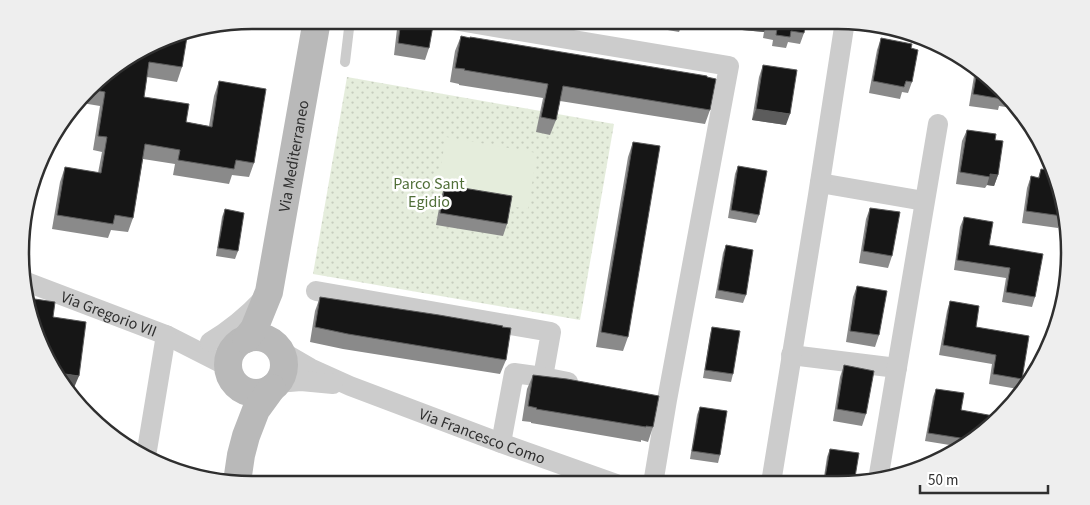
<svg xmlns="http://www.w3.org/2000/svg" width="1090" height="505" viewBox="0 0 1090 505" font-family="'Source Sans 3',sans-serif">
<defs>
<pattern id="green-dots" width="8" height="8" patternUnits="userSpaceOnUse" patternTransform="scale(1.25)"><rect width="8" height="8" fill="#e5eddc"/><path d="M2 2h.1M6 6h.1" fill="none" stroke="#c5ccbd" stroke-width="1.8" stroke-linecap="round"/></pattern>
</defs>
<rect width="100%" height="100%" fill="#fff"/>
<path fill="url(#green-dots)" d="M347 77 614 124 580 320 313 274Z"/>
<path fill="#e5eddc" d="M446 137 537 153 528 209 436 193Z"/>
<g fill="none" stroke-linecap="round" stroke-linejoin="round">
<path stroke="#ccc" stroke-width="10" d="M345 62 350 20"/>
<g stroke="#ccc" stroke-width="20">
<path d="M453 20 729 66 667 400 653 484"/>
<path d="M820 183 924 201"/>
<path id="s1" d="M24 281 166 335 227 366"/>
<path d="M316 291 551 332 543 377 568 382"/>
<path d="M210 342C230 330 247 316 263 299"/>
<path id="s2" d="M279 350 310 368 350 386 501 443 616 484"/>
<path d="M791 355 897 368"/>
<path d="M277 383 301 381 333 384"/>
<path d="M501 443 514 373 543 377"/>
<path d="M146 456 166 335"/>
<path d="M878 480 938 124"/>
<path d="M771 483 818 195 845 21"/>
</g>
<g stroke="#b9b9b9" stroke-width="28">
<circle cx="256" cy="365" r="28"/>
<path id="s3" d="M246 339 254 329 269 292 317 20"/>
<path d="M237 482 241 455 246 436 256 410 272 388"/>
</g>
</g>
<path fill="#8a8a8a" d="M398 20H434L429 48 425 60 394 55Z
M611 20H684L679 32Z
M744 20H806L804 33 800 44 788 42 786 48 772 46 773 40 763 38 764 32 742 30Z
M178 32 182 67 177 82 147 77 144 97 186 122 209 126 214 96 219 81 254 163 249 177 232 175 229 184 173 175 175 164 143 159 133 218 128 232 111 230 108 238 52 229 60 182 65 167 98 173 102 152 93 150 100 106 82 103 83 97 99 78Z
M461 36 710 110 705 124 560 101 556 120 550 135 536 132 543 98 459 85V84L450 82 455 51Z
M881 38 911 48 912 82 908 93 902 92 900 99 869 93 877 50Z
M763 65 786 125 752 120 759 77Z
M975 70 1002 88 1009 99 1006 107 999 106 998 110 969 106Z
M967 130 995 140 998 175 994 186 987 185 985 188 956 184 962 141Z
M633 142 628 337 623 351 596 347 628 157Z
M738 166 759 215 756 223 728 218 735 174Z
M1041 169 1062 216 1058 228 1022 223 1027 188 1031 176 1038 178Z
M445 185 507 224 503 236 436 225 441 197Z
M870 208 892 256 888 268 859 263 866 219Z
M225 209 238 251 235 259 216 256 222 217Z
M964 217 989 245 1035 297 1032 307 1002 302 1006 278 954 270 960 227Z
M726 245 746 295 743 303 715 298 723 253Z
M857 286 879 335 875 347 846 342 853 297Z
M320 297 502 327 506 360 500 374 343 349 310 342 315 311Z
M950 301 976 327 1022 379 1018 389 989 384 992 364 939 355 947 311Z
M712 327 733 374 731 382 703 378 710 335Z
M844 365 866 414 862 426 833 421 840 377Z
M533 375 653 427 648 442 641 440V442L531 423V422L522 421 527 389Z
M936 389 961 410 979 437 962 447 925 441 933 397Z
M700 407 720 455 718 463 690 459 697 415Z
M830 449 854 483H823L827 457Z"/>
<path fill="#5c5c5c" d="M746 20H757L768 21 764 32 742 30Z
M756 109 790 114 786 125 752 120Z
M990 174 998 175 994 186 987 185Z
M65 374 79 376 73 390H68L62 382Z"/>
<path fill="#161616" stroke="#5c5c5c" d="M401 20H434L429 48 398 43Z
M757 20H806L804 33 791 31 790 37 776 35 777 29 767 27 768 21Z
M188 31 182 67 149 62 144 97 189 104 186 122 212 127 219 81 266 89 254 163 236 160 234 169 178 160 180 150 145 144 133 218 115 215 113 224 57 215 65 167 101 173 107 137 98 136 105 92 90 89 99 78 178 32Z
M461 36 470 38V37L707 76V77L716 79 710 110 563 86 556 120 541 117 548 84 464 70 465 69 455 68Z
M881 38 912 44 911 48 918 50 912 82 906 81 904 87 873 81Z
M763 65 797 70 790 114 756 109Z
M977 71 1002 88 1007 95H1002V99L973 94Z
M967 130 996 134 995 140 1003 141 998 175 990 174V177L960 172Z
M633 142 660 146 628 337 601 332Z
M738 166 767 171 759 215 731 210Z
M1041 169 1054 171 1062 214V216L1026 211 1031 176 1039 178Z
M445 185 512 196 507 224 440 213Z
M870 208 900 212 892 256 863 251Z
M225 209 244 213 238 251 218 248Z
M964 217 993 222 989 245 1043 254 1035 297 1006 292 1010 268 957 260Z
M726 245 753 250 746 295 718 290Z
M857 286 887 291 879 335 850 331Z
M320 297 439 315 503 326 502 327 511 328 506 360 348 334 315 327Z
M28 298 55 302 53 317 86 322 79 376 65 374 64 384 51 368 27 304Z
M950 301 979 306 976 327 1029 336 1022 379 993 374 996 355 943 345Z
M712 327 740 331 733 374 705 370Z
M844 365 874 371 866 414 837 409Z
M533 375 567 379 659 396 653 427 646 426V427L536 409 537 408 528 406Z
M936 389 964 393 961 410 999 417 979 437 973 440 928 433Z
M700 407 727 411 720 455 692 451Z
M830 449 859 453 854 483H824Z
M315 480 316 485H299V484Z
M355 480 356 485H338Z"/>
<g text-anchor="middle" stroke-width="5" stroke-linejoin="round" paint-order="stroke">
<g font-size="16" fill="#2f2f2f" stroke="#fff">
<text dy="6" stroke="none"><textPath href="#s3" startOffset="191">Via Mediterraneo</textPath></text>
<text dy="6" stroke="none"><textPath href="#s1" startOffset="91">Via Gregorio VII</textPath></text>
<text dy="6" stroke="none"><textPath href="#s2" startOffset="221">Via Francesco Como</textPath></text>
</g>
<g font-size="16" fill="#516f39" stroke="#fff">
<text x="429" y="189">Parco Sant<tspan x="429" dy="18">Egidio</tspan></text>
</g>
</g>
<path d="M0 0H1090V505H0ZM252 29H838A223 223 0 0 1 1061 252V253A223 223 0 0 1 838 476H252A223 223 0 0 1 29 253V252A223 223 0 0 1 252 29Z" fill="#eee" fill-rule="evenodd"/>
<path fill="none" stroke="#2f2f2f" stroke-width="2.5" d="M252 29H838A223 223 0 0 1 1061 252V253A223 223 0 0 1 838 476H252A223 223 0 0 1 29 253V252A223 223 0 0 1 252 29Z"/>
<path d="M920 485v8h128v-8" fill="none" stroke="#2f2f2f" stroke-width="2.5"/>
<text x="928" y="485" font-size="15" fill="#2f2f2f" stroke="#ffffff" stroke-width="4" paint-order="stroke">50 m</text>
</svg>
